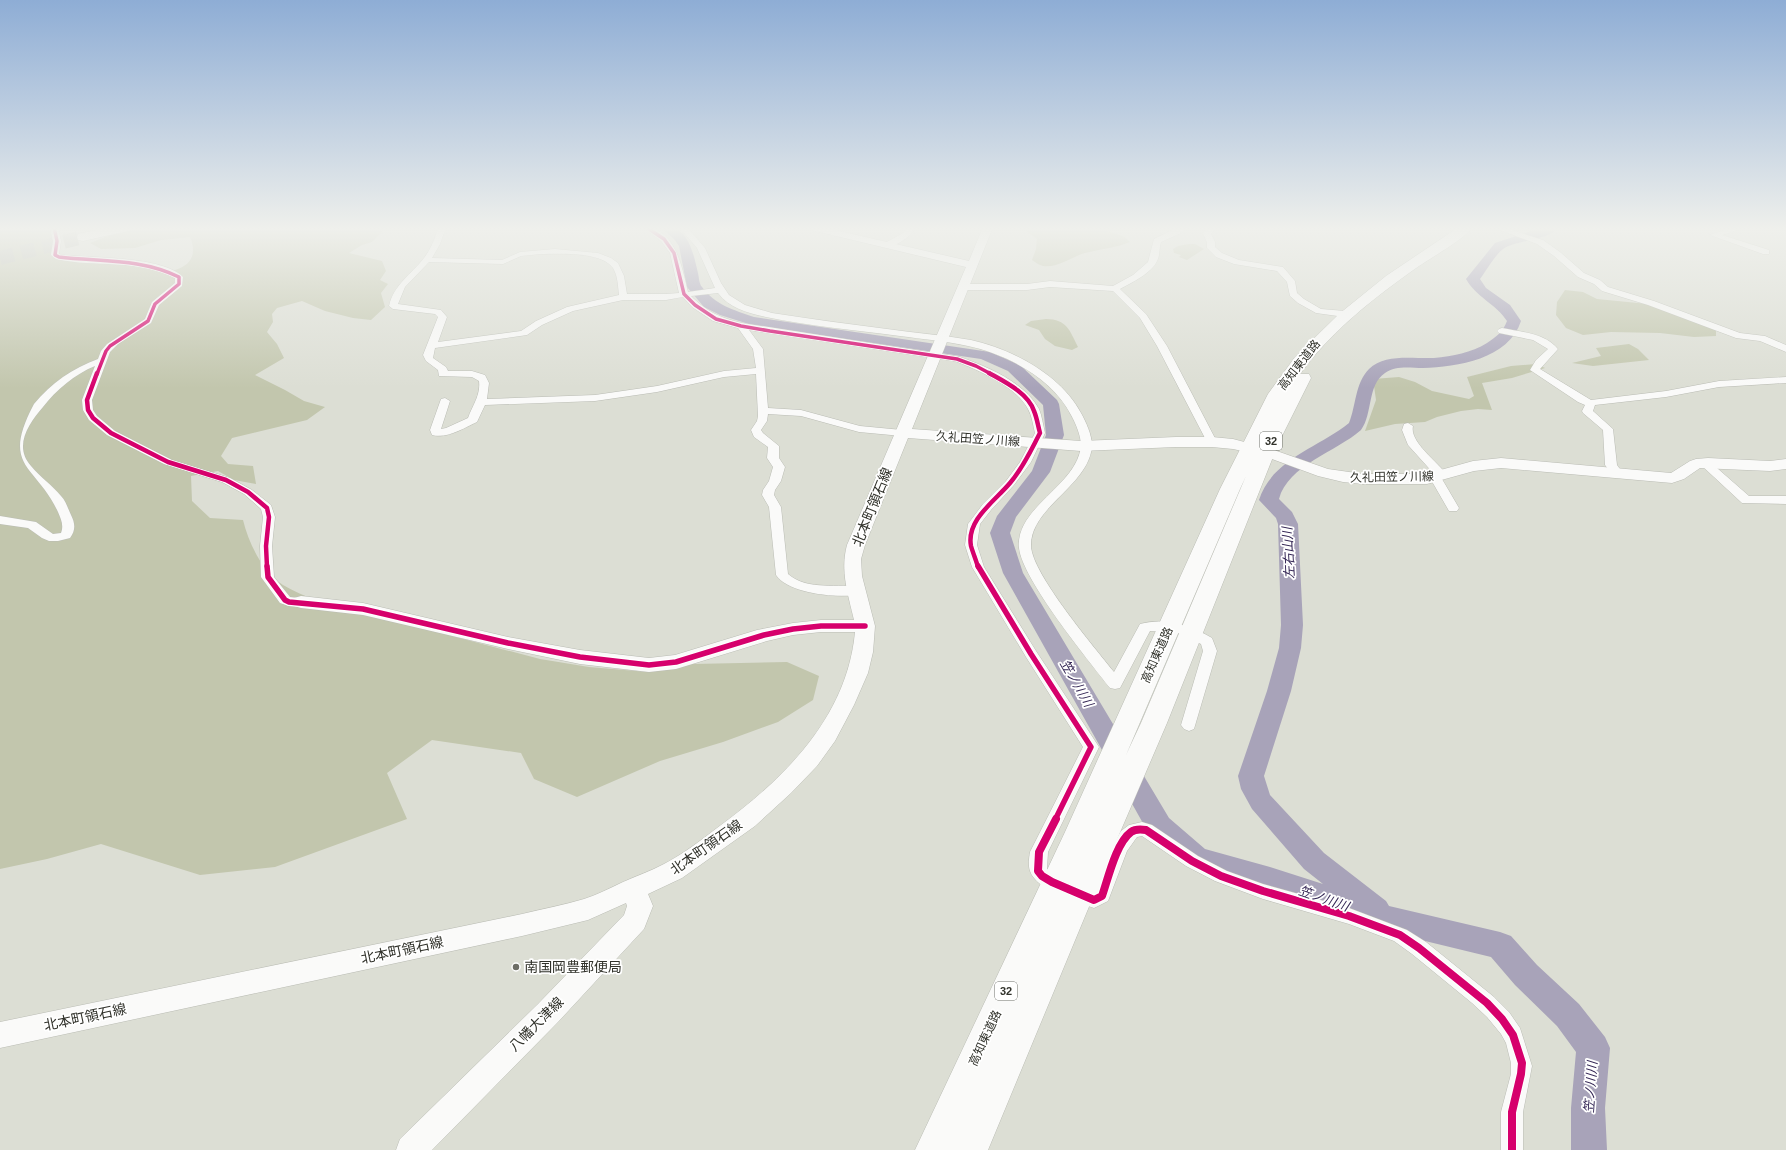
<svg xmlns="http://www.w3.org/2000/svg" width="1786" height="1150" viewBox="0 0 1786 1150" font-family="Helvetica,'Noto Sans JP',sans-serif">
<rect width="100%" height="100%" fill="#dcded4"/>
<path fill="#c2c6ad" d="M0 227H52L51 231 55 233V252L59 258C77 259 94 258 112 261 123 262 167 272 175 270 192 265 197 253 190 237L161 240 135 248 101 249 90 243 108 236 141 227H387L372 242 362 245 349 253 382 261 386 271 380 280 388 284 381 293 385 307 371 320 353 318 325 311 302 301 277 308 272 314 273 322 267 332 277 344 284 358 255 375 285 390 304 401 325 407 307 420 232 438 221 456 228 464 253 466 256 484 234 480 218 471 191 476 192 501 210 518 243 520C249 544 262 571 283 585 293 591 305 596 315 600L540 659 589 667 648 672 693 664 787 662 819 676 813 700 778 722 723 742 660 761 577 797 534 779 521 753 432 740 387 773 407 819 275 867 200 875 101 844 47 859 0 869Z
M1020 227H1095L1123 236 1130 242C1116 248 1100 249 1085 253 1071 257 1058 268 1043 266 1039 265 1035 262 1032 260L1036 249 1037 239Z
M1189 244H1195L1204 249 1187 260 1179 257 1181 255 1174 253 1173 249 1178 246Z
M1565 290 1583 292 1597 299 1648 304 1716 329V336L1694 337 1660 333 1611 332 1583 335 1566 328 1556 315 1557 302Z
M1046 319C1067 319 1070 331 1078 347L1072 350 1055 346 1045 339 1039 330 1025 325 1031 321Z
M1629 344 1638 349 1649 360 1593 366 1572 363 1601 356 1596 348Z
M1536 364 1545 368 1512 378 1482 383 1492 410 1478 409 1461 411 1437 417 1425 422 1395 424 1365 431 1376 400 1373 379 1399 377 1415 382 1432 391 1469 399 1474 396 1467 377 1511 366Z"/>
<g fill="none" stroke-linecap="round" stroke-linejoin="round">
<path fill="#a8a3b9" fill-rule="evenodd" d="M660 227C688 223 693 252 698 273 699 277 699 284 702 287 715 305 734 310 754 317L990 352 1020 365 1057 400 1059 404 1064 435 1050 472 1016 517 1010 533 1023 573 1169 818 1205 849 1270 867 1323 884 1304 869 1252 809 1241 789 1238 776 1267 691 1279 648 1281 625 1278 524 1276 518 1259 500C1272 459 1318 448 1349 423 1356 406 1355 383 1369 369 1385 353 1414 359 1434 358 1453 356 1471 353 1487 343 1496 337 1503 332 1507 321 1496 304 1476 297 1466 279L1495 243 1543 227H1558C1552 240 1515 240 1503 249 1495 255 1486 271 1480 279L1486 288 1510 305 1521 321C1509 359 1457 367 1423 368 1411 368 1396 365 1385 373 1367 385 1373 414 1361 430 1336 452 1288 465 1279 499L1292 512 1298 524 1303 625 1301 648 1291 691 1264 776 1270 795 1324 853 1386 901 1389 906 1500 932 1511 936 1537 965 1579 1004 1605 1037 1610 1048 1605 1108 1607 1150H1571V1108L1576 1052 1557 1026 1515 985 1491 957 1388 932 1270 891 1186 866 1149 834 1003 573 990 533 997 516 1032 471 1046 435 1043 405 1008 371 981 359 752 325 720 315 704 307 687 287 679 246 674 239Z"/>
<path stroke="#babcb2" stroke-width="14" stroke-dasharray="14 8" stroke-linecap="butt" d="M0 258 83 237"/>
<defs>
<path id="street" d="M50 227H58L61 241 59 254 61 255C90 258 163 256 183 277L182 286 159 305 151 323 118 344 110 352 92 400 93 410 97 416 115 431 172 460 230 478 252 490 271 505 275 517 272 546 274 577 290 597 306 599 308 602 306 605 289 606 280 603 261 577 260 546 263 517 261 509 244 494 222 482 164 464 107 435 89 420 83 410 82 400 95 366C75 374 56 390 43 407 29 423 13 446 31 466 40 477 52 485 61 496 66 501 68 509 71 515 75 523 76 530 70 538L58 541H49L42 538 28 528 0 524V516L36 522 53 534 61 533C64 525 61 519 58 512 36 464 0 468 34 404 51 383 73 368 98 359L101 351 107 344 145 319 152 302 175 283V278C135 258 97 268 56 259L51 255 53 241Z
M439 227H446L440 244 432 258 502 260 520 252 555 249 598 253 611 258 618 263 624 276 627 294H666L679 293 670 253 661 241 643 227C675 227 682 267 688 292L715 288 697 248 679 227H687L705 248 721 283 729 295 745 305 772 313C810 319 849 324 887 329 915 333 943 335 971 340 1012 349 1061 375 1081 413 1086 422 1092 435 1092 446 1089 486 1030 507 1031 546 1032 574 1095 648 1114 672L1140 624C1165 617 1190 625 1212 638L1217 651 1194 729 1189 731 1184 729 1181 725 1203 651 1201 644 1176 632 1150 631 1120 688 1115 689 1110 688C1088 660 1022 579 1019 548 1015 507 1077 486 1081 446 1081 436 1076 424 1071 415 1053 379 1007 354 968 346 946 341 922 339 900 336 855 330 810 326 766 317 748 313 729 308 718 293L691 296C707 312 721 318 742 323L960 357C988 367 1024 382 1039 409 1042 416 1043 425 1045 433L1031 462 1014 485 991 510 980 524 977 545 984 567 1036 651 1099 747 1048 852 1047 869 1058 877 1093 892 1110 851 1121 831 1129 825 1142 822 1152 825 1198 856 1227 871 1263 884 1349 908 1407 930 1426 942 1494 997 1509 1012 1520 1028 1532 1066 1523 1112V1150H1501V1112L1511 1074V1063L1506 1043 1501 1034 1487 1017 1472 1003 1412 954 1394 941 1349 924 1263 899 1215 881 1186 866 1142 836 1137 837 1127 851 1108 901 1094 908C1076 901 1037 891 1030 871 1028 865 1029 858 1030 852L1083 747 1026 657 972 567 965 545 968 524 983 504 1006 481 1020 462 1035 433C1033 425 1032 416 1028 409 1016 386 978 370 955 361L749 330 763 349 768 408 801 410 860 426 902 430 907 433 902 436 859 432 801 416 768 414 767 421 761 430 763 433 779 446V458L785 467 781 481 775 490 774 495 781 507 788 574C809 592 838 582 862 588L864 591 862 594C841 599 788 594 776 575L769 507 762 495 763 490 769 481 773 467 767 458 768 447 754 437 751 430 757 421 758 416 756 374 724 377 657 392 595 401 485 405 477 422C464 428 447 439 432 435L430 430 441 399 445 398 450 401 441 429 446 428 468 418C472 406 481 395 479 381L472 377 439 376 438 370 426 361 423 355 438 317 435 314 393 309 389 306C394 284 411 275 424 258 431 249 435 238 439 227ZM541 254C559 254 601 251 613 268 618 276 618 287 619 295L567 307 536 321 521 331 438 342 447 317 441 310 398 304 405 287 429 262 503 264 521 256ZM683 297 692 307 713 321 738 328 753 349 756 368 724 371 657 386 595 395 487 399 489 383 485 375 472 371H448L446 367 433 358 435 348 527 335 542 325 573 311 623 300H666Z
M904 227H910L913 231C909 238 893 248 885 247V243L905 232Z
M1179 227H1187L1179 234 1161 242C1159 248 1160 256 1157 261 1152 273 1131 283 1120 289L1146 314 1167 346 1217 442 1216 444 1212 445 1207 442 1157 346 1140 318 1113 291 1050 287 1027 290H964L960 287 964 284H1027L1050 281 1113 286 1133 275 1148 262 1154 239Z
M1204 227H1212L1215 229 1211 234 1215 242V247L1222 253 1239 260 1283 267 1295 281 1297 293 1304 299 1321 309 1345 311 1349 314 1345 317 1316 313 1298 303 1290 296 1287 282 1277 271 1234 264 1216 257 1207 248V242L1203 234 1207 229Z
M1492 227H1502L1543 240 1560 252 1584 273 1600 280 1608 287 1654 301 1740 333 1765 336 1786 345V352L1760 341 1736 338 1648 305 1602 291 1594 284 1578 277 1554 256 1537 244Z
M1735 227H1746L1722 235 1769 250V254H1763L1710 235Z
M1502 328C1521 332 1545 333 1558 349L1540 369 1591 400 1666 391 1719 381 1786 377V383L1719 387 1666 397 1595 405 1593 411 1613 429 1617 465 1622 472 1616 475 1612 474 1605 465 1603 430 1583 413 1582 411 1585 405 1578 402 1530 370 1536 360 1548 349 1533 340 1499 333 1497 331 1499 329Z
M1408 423 1413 426C1409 442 1439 463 1448 476L1442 479 1459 508 1457 511H1449L1430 478 1435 475 1408 445 1402 430 1404 424Z
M1705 460 1709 461 1749 496H1786V504L1742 503 1701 465 1699 463Z"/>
<path id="secondary" d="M806 227H822L969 261 983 227H993L912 429 1081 441 1176 437H1212L1233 439 1271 449 1328 469 1363 474H1426L1473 461 1501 458 1671 473 1690 461 1696 459 1708 458 1770 461 1786 459V469L1770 471 1700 468 1684 479 1672 483 1501 468 1474 471 1427 484H1363L1343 482 1318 476 1261 455 1233 449 1212 447H1176L1081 451 908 438 865 545 861 559 862 576 875 626 873 652 868 673 854 705 835 741 817 766 791 793 755 826 682 878 648 894 653 906 644 929 558 1022 432 1150H396L400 1139 538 1004 624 915 627 906 626 903 588 920 522 936 0 1048V1022L522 914C542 909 564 905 584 899 597 895 610 888 623 882 636 876 651 871 664 864 683 854 700 841 717 828 783 780 847 718 855 632H821L793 635 767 641 676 669 649 672 580 664 508 649 363 615 301 608 294 606 292 602 294 598 301 596 363 603 508 637 580 650 649 658 675 655 757 630 793 623 821 620H854C848 594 840 571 847 545L966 267 811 230Z"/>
<path id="highway" d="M113 227H134L132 230 83 241 78 240 77 237 78 234Z
M1459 227H1473C1467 237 1431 258 1419 266 1375 297 1332 330 1300 374H1309L1311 378 1279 442 1167 723 1115 844 988 1150H915L1065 832 1220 489 1268 394 1295 357 1339 314 1386 276ZM1246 476 1141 723 1126 755 1240 489Z"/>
</defs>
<use href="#street" stroke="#babcb4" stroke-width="1"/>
<use href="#secondary" stroke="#babcb4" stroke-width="1"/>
<use href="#highway" stroke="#babcb4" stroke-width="1"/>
<use href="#street" fill="#fafaf9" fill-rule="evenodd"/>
<use href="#secondary" fill="#fafaf9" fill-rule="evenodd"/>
<use href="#highway" fill="#fafaf9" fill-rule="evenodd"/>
<defs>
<path id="cycleway-far3" d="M54 227 57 241 55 255 59 257C100 262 141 258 179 277V284L155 304 148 321 110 346 106 351 97 374
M646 227 664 239 674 253 684 294 695 305 716 319 741 326 770 331 957 359 976 366 991 374"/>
<path id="cycleway-far2" d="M97 373 87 400 88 410 93 418 111 433 168 462 226 480 248 492 267 508 269 517 266 546 267 567
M978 567C976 560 973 553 971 546 966 520 995 501 1010 483 1023 468 1031 450 1040 433 1038 426 1037 418 1034 411 1028 393 1005 382 989 373"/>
<path id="cycleway-far1" d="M267 566 268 577 285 600 289 602 363 609 508 643 580 657 649 665 676 662 764 635 793 629 821 626H865
M978 566 1031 654 1091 747 1055 820"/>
<path id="cycleway" d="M1056 819 1039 852 1038 871 1042 876 1052 882 1094 900 1102 896C1108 879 1116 843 1131 832 1135 829 1140 829 1146 830L1192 861 1221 876 1263 891 1349 916 1400 935 1419 948 1487 1003 1502 1019 1513 1035 1522 1063 1521 1074 1512 1112V1150"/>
</defs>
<use href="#cycleway-far3" stroke="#fff" stroke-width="5"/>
<use href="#cycleway-far2" stroke="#fff" stroke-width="6"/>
<use href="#cycleway-far1" stroke="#fff" stroke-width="8"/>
<use href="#cycleway" stroke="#fff" stroke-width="10"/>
<use href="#cycleway-far3" stroke="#d6006c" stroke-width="3.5"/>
<use href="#cycleway-far2" stroke="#d6006c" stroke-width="4.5"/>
<use href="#cycleway-far1" stroke="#d6006c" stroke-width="5.5"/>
<use href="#cycleway" stroke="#d6006c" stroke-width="8"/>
</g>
<linearGradient id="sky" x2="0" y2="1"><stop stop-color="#8eadd5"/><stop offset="0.59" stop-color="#eff0ec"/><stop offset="1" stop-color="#eff0ec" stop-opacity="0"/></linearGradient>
<rect width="1786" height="388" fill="url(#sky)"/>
<circle fill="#6d6e66" stroke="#fff" stroke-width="1.5" cx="516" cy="967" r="4"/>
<g text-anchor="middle" stroke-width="3.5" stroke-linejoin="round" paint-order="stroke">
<g fill="#fff" stroke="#6f706b" stroke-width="1">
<rect x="1260" y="432" width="22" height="18" rx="3"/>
<rect x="995" y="982" width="22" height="18" rx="3"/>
</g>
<g font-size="11" font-weight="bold" fill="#31322b">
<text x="1271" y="445">32</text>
<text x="1006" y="995">32</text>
</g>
<g font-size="12" fill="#31322b" stroke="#fff">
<text transform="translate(1299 365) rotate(-52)" y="4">高知東道路</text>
<text transform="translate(978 439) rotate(4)" y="4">久礼田笠ノ川線</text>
<text transform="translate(1392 477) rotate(-1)" y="4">久礼田笠ノ川線</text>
<text transform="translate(1157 655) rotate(-66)" y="4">高知東道路</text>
<text transform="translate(985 1038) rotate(-65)" y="4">高知東道路</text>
</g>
<g font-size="13" font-style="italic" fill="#322453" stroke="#fff">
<text transform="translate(1288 553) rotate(-93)" y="5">左右山川</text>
<text transform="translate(1077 683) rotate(60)" y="5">笠ノ川川</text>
<text transform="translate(1324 898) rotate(19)" y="5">笠ノ川川</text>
<text transform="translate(1590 1087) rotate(-86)" y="5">笠ノ川川</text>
</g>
<g font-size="14" fill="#31322b" stroke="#fff">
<text transform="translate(872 507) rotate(-68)" y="5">北本町領石線</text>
<text transform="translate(706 847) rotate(-35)" y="5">北本町領石線</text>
<text transform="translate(402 950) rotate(-12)" y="5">北本町領石線</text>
<text transform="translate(85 1017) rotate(-12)" y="5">北本町領石線</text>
<text transform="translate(536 1024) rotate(-45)" y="5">八幡大津線</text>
</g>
<g font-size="14" fill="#31322b" stroke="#fff" text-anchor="start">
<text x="524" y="972">南国岡豊郵便局</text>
</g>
</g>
</svg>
